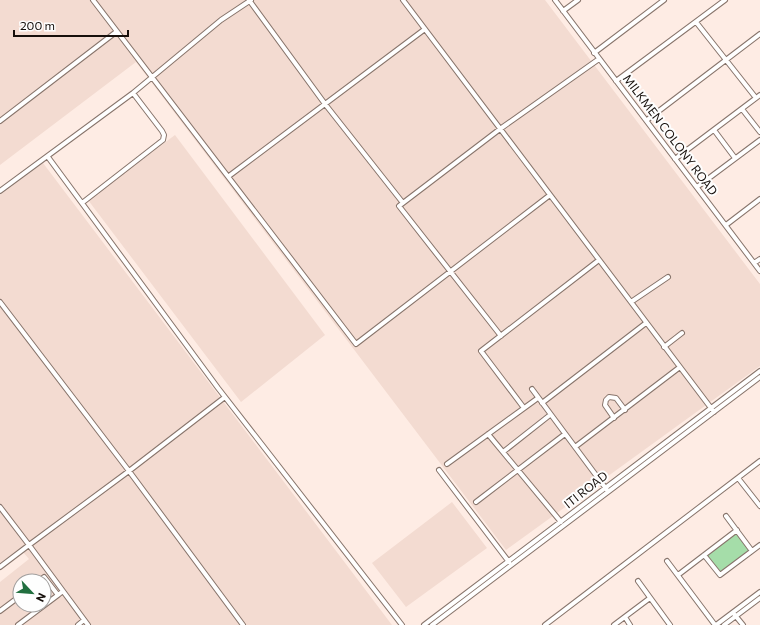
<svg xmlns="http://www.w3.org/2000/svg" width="760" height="625" viewBox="0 0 760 625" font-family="Commissioner,sans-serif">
<rect width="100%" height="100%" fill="#feece4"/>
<path fill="#f3dbd1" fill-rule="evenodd" d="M0 0H545L760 284V366L506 550 136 62 0 165Z
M175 135 325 335 241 402 88 200Z
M43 163 392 625H0V582L29 559 23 552 0 570V195ZM20 581H44V605H20Z
M452 502 487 548 406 607 372 563Z"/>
<path fill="#a5dda9" d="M736 533 749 550 720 573 707 556Z"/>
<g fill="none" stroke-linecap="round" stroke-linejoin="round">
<defs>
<path id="minor" d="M93 0 356 344 550 195
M249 0 325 104 403 203
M403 0 714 412
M555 0 760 271
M563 11 578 0
M696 22 756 98
M594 53 664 0
M616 81 725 0
M742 109 760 132
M647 120 760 34
M0 121 116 32
M714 130 735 158
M48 157 218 388 402 625
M675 159 760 95
M229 176 425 29
M697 187 760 140
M0 191 133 93 221 20 251 0
M82 203 163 140 164 135 162 131 133 93
M726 225 760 199
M754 263 760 259
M0 302 129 471 225 397
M631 302 668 277
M501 336 399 206 500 129 599 59
M664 347 682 333
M532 389 575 447 680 367
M542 403 646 323
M524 408 481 351 599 260
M614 418 605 405 606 400 609 397 616 398 625 410
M488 434 561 522
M575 447 607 490
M503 452 550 415
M447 464 538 398
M439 470 509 562
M738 478 760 506
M476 502 565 434
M0 507 29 545 0 567
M726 516 752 551
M704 555 720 575 760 545
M667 561 715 625
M678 575 737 530
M39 581 44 577 58 595 63 591
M638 581 670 625
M0 611 20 596
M734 614 743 625
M625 617 630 625
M18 625 58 595
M78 625 84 620
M88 625 29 545 129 471 243 625
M424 625 760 371
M432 625 760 377
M545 625 760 461
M614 625 650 598
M716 625 760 592
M724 625 760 598"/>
</defs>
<use href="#minor" stroke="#87746b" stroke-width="6"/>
<use href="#minor" stroke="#fff" stroke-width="4"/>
</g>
<g text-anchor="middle" stroke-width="4" stroke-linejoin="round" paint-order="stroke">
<g font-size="12" fill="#160f0b" stroke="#fefefe">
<text transform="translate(670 135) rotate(53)" y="4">MILKMEN COLONY ROAD</text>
<text transform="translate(586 490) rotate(-38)" y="4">ITI ROAD</text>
</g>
</g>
<g transform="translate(32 593) rotate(116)"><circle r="19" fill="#fefefe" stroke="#a19e9d"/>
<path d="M0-3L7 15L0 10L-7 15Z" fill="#216f3f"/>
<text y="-6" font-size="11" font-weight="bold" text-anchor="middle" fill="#160f0b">N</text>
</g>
<path d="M14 30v6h114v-6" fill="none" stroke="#160f0b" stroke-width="2"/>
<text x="20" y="30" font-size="12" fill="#160f0b" stroke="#fefefe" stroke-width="3" paint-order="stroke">200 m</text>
</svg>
